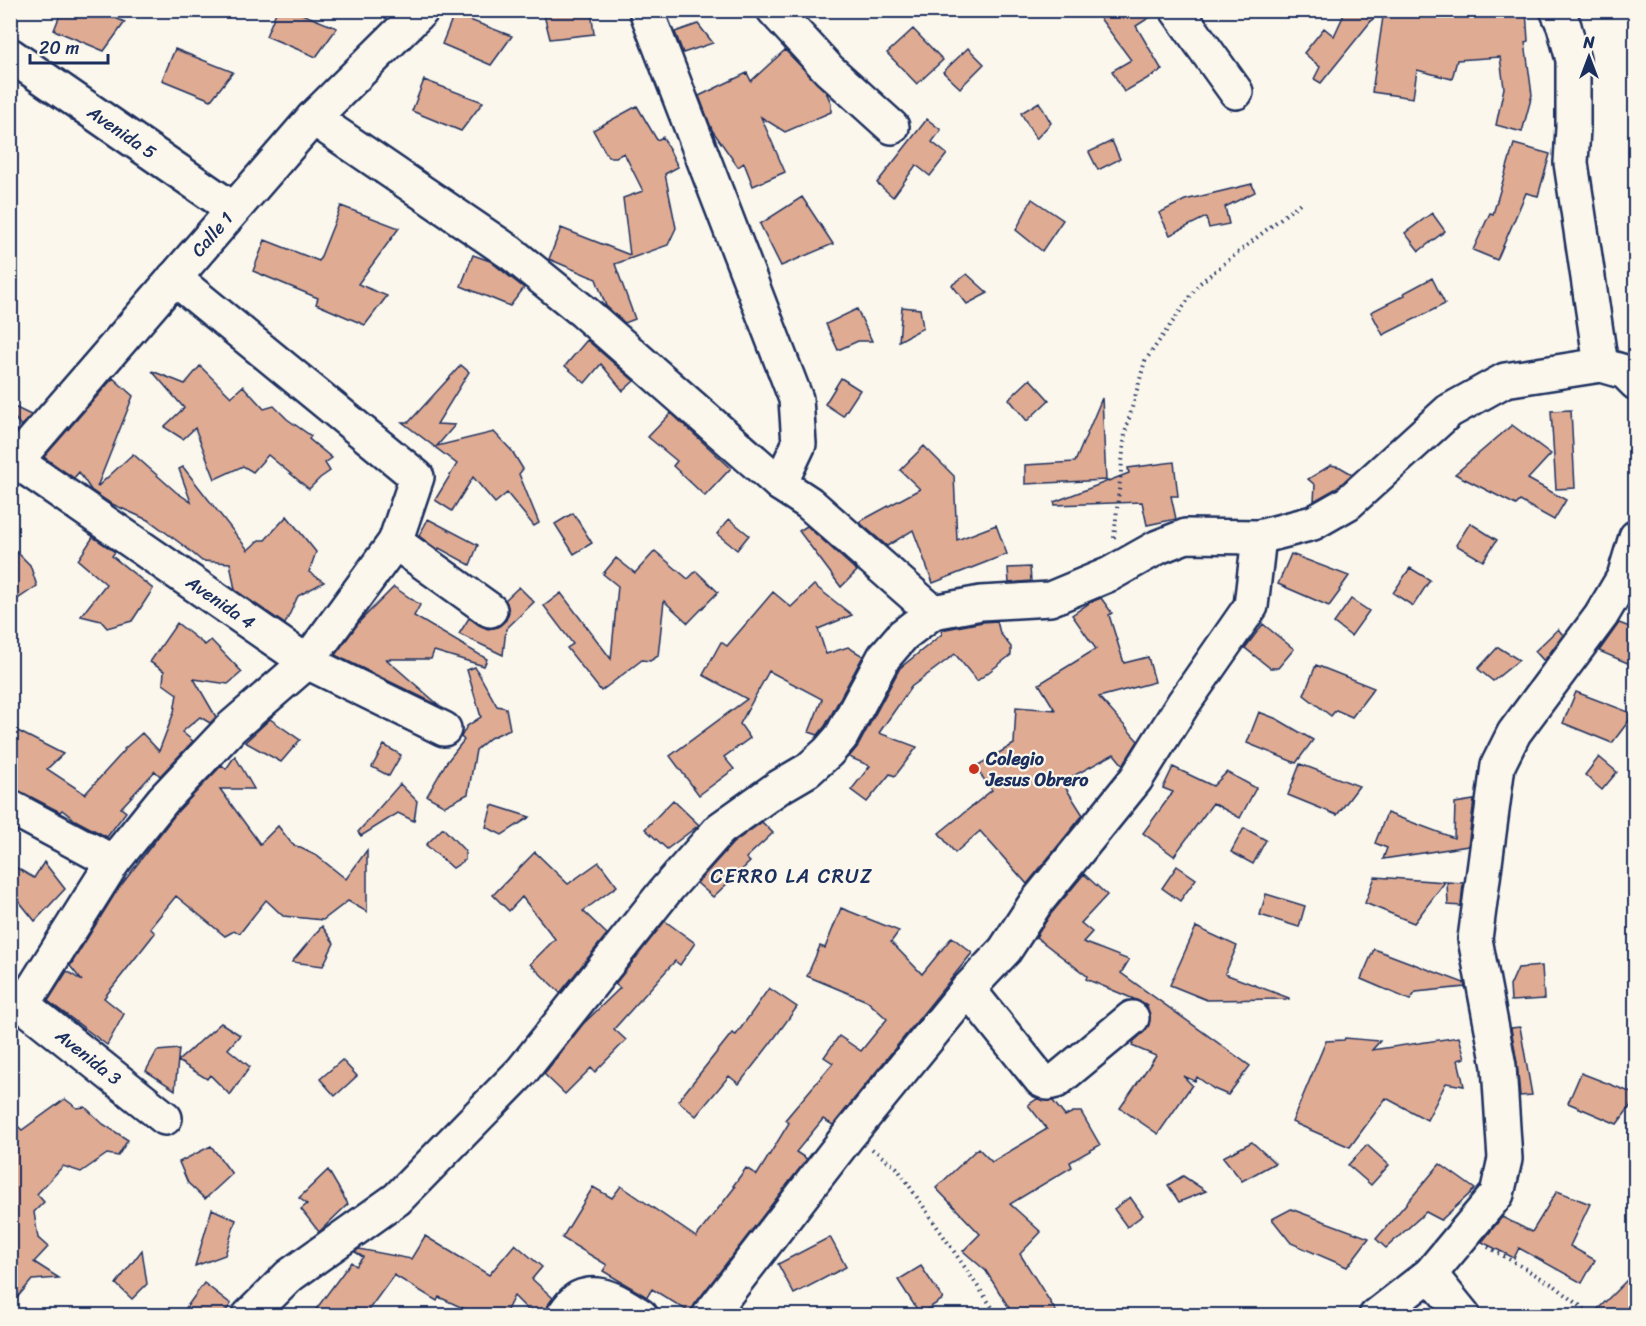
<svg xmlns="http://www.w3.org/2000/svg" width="1646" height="1326" viewBox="0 0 1646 1326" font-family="Sriracha,sans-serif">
<rect width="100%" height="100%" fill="#fbf7ec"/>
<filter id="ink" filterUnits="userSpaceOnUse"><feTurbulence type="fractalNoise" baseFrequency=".0167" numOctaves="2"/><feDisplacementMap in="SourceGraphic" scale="12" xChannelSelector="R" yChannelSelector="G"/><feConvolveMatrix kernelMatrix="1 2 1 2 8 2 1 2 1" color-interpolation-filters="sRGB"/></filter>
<g filter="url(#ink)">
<path fill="#dfab93" stroke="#1b2f5e" stroke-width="1.5" d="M62 10H95L125 22 104 51 54 30Z
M277 10H292L337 28 316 57 266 36Z
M591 10 594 34 550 39 543 11Z
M1094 10H1158V12L1136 26 1162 70 1124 92 1112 71 1131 60Z
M1346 10H1380L1321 83 1314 79 1320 67 1304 53 1324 28 1334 36Z
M1384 10H1526L1528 41 1525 42 1532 95 1522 132 1496 125 1504 88 1500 57 1457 60 1452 79 1417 70 1413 98 1372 92Z
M454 14 512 36 491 65 442 44Z
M698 24 713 43 683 53 675 32Z
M913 29 943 60 917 84 887 53Z
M968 48 984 64 960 88 943 72Z
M175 49 233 72 211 100 162 80Z
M785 50 826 92 831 103V112L785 132 761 117 785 172 753 186 744 163 738 167 712 130 699 96 747 73 751 81Z
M424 80 483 102 461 131 412 111Z
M1039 102 1051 123 1036 139 1021 113Z
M637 106 657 140 663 137 678 167 665 174 676 228 668 245 615 264 635 319 625 323 606 306 596 279 549 259 561 228 630 255 623 198 643 191 624 153 616 157H608L593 130Z
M927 119 941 130 932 142 947 154 930 176 916 165 893 197 877 183Z
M1112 141 1120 159 1098 170 1089 152Z
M1514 144 1550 154 1538 196 1526 193 1497 260 1473 250 1490 213 1493 214Z
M1252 184 1255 192 1225 207 1229 224 1209 228 1206 217 1170 235 1159 213 1185 200Z
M802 197 833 244 781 266 760 224Z
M1032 199 1063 220 1042 251 1016 230Z
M341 206 399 228 358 284 387 296 365 325 316 304 318 298 253 271 265 240 319 261Z
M1432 213 1445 231 1419 251 1405 233Z
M473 255 490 261 524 288 510 306 461 286Z
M967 274 988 293 967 304 952 285Z
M1432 278 1445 304 1383 335 1371 312 1405 295 1404 293Z
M902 307 920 309 923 328 899 341Z
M857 309 872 341H858L838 350 826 324Z
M587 340 634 381 623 391 601 364 585 383 565 366Z
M461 365 469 372 437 424 455 425 437 446 494 432 512 451 523 469 519 474 539 523 534 526 507 493 495 503 473 477 452 511 435 500 457 464 402 422H409Z
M200 366 231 397 243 386 264 409 274 406 287 419 311 436 309 439 332 458 325 463 330 471 320 478 309 489 268 455 253 472 243 466 215 479 195 428 183 439 164 427 184 408 152 371 185 384Z
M113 378 133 396 97 487 133 454 176 492 191 502 179 469 183 467 248 550 259 540H265L287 516 316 552 309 572 324 582 298 596 285 624 235 590 230 563 202 561 184 546 150 521 110 503 91 490 79 472 74 478 44 457Z
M841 378 860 390 843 416 825 404Z
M1030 379 1049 400 1027 421 1009 399Z
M1102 398 1106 480 1025 484V465L1075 462Z
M10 405 31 415 21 426 10 412Z
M1571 410 1575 488 1556 489 1551 411Z
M671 413 731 468 705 496 673 466 677 461 648 437Z
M1512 425 1551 454 1528 479 1566 500 1554 520 1520 501 1516 505 1455 474Z
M924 446 954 476 957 540 996 525 1007 554 933 583 913 530 887 546 859 522 920 489 900 470Z
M1174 462 1178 496H1171L1176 519 1147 525 1142 502 1055 505 1054 502 1129 473 1128 468Z
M1331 465 1340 467 1352 474 1337 488 1314 501 1315 485 1308 479Z
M573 513 592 543 574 554 555 524Z
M428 519 478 545 470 565 439 548 438 550 419 536Z
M729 519 749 535 737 550 717 534Z
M1470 523 1497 540 1483 561 1456 545Z
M807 526 857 571 841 587 799 531Z
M93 537 115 552 112 556 153 589 132 621 107 628 101 621 81 616 106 584 78 560Z
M10 545 30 565 37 586 10 604Z
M655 551 688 579 696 571 718 592 688 623 664 601 658 656 650 661 642 660 601 691 567 648 573 644 544 606 561 593 611 659 618 586 603 574 616 558 635 573Z
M1291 554 1349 576 1339 590 1340 591 1329 606 1278 584Z
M1030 567 1031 581 1009 583 1008 568Z
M1410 568 1430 580 1413 606 1393 593Z
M814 585 852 615 818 629 826 654 848 647 863 656 825 726 818 735 809 732 822 699 769 671 740 724 750 738 724 757 734 769 699 795 670 756 747 699 703 675 721 642 727 646 773 592 791 607Z
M394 587 420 605 414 616 487 659 484 666 434 651 431 659H386L440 706 335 655 360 621Z
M519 587 534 602 506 629 503 655 459 634 469 618 479 625 488 629 498 627 506 620 509 612 507 603 505 600Z
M1101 598 1112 613 1109 615 1124 663 1148 657 1155 682 1099 697 1138 741 1123 765 1114 754 1062 782 1083 815 1027 884 980 831 955 853 939 833 992 790 975 767 1014 744 1016 707 1055 710 1039 684 1096 649 1072 615 1091 602Z
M1351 599 1369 611 1351 636 1334 623Z
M997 621 1000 633 1011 647V655L977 681 955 654 911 687 879 733 917 747 895 776 890 774 867 802 851 790 870 766 849 757 858 746 900 668 942 634 941 630 983 622Z
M177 623 205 645 211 640 242 672 228 684 194 679 216 717 210 723 200 717 182 732 193 741 160 776 155 771 121 808 126 812 107 837 75 820 62 810 60 812 10 786V727L63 754 47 769 85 794 125 750 124 749 142 733 159 751 174 712 177 694 163 684 164 671 150 662Z
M1619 623 1635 629V666L1599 651Z
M1263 624 1294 649 1278 668H1270L1245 648Z
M1558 629 1563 635 1544 661 1535 651Z
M1498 647 1519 660 1493 681 1478 669Z
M1316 665 1374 688 1352 717 1336 710 1331 716 1304 695Z
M475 667 497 706 506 708 510 729 490 738 476 750 468 794 445 806 427 796 446 763 464 740 461 737 467 726 481 717 467 670Z
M1576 692 1634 714 1612 743 1563 723Z
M1259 712 1277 719 1313 740 1296 763 1247 743Z
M270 719 300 740 281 762 245 742Z
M384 745 401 755 389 776 372 767Z
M235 756 254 789H220L260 844 278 826 292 844 317 856 346 879 367 850V912L348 901 323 920 283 916 266 900 240 933 234 931 225 936 176 896 150 928 155 933 104 998 124 1014 107 1045 48 1001 67 971 82 981 70 966 116 892 177 812 222 765 226 769Z
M1599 757 1617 772 1602 790 1585 775Z
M1300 764 1359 786 1337 815 1288 795Z
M1173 767 1213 786 1227 772 1256 788 1240 818 1213 803 1174 856 1143 833 1173 792 1163 788Z
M400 784 417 801 414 821 398 813 361 836 358 832Z
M673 800 699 825 667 849 645 829Z
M1474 800 1468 846 1383 859 1387 848 1375 843 1387 813 1454 838 1455 803Z
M492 805 530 817 502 835 486 827Z
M762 822 773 833 746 858 750 862 713 897 697 883 733 843Z
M443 828 465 851V860L453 868 426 845Z
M1244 828 1266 840 1253 864 1231 852Z
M535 852 568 884 599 862 617 886 583 911 607 934 560 993 530 964 555 939 522 897 509 911 493 895Z
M44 862 65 889 35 921 10 890V864L34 878Z
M1177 866 1196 879 1180 901 1162 888Z
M1084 874 1107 895 1081 923 1092 932 1083 942 1129 960 1121 973 1250 1066 1228 1095 1214 1089 1197 1077 1195 1081 1183 1076 1192 1085 1158 1134 1120 1108 1156 1056 1132 1046 1134 1041 1144 1032 1149 1025 1150 1015 1147 1008 1148 1005 1086 979 1087 976 1036 937 1050 915Z
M1375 877 1445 882 1414 923 1365 903Z
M1447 882 1463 883 1461 906 1448 905Z
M1266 894 1305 906 1299 927 1260 915Z
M841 908 899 931 891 942 922 974 952 937 972 953 833 1125 823 1119 796 1152 807 1159 694 1305 691 1313 652 1289 647 1297 603 1271 607 1265 562 1238 593 1187 612 1198 621 1186 696 1237 735 1187 733 1186 746 1168 757 1175 789 1123 785 1120 833 1063 824 1057 839 1036 861 1051 887 1019 867 1001 807 976 820 946 825 948Z
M665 921 695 943 680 965 675 961 614 1029 626 1040 595 1072 591 1068 565 1094 544 1074 583 1024 620 988 615 984Z
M322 926 334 943 323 966 292 962Z
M1196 927 1237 946 1225 974 1289 998V999L1207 1000 1170 985Z
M1374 949 1464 983 1465 987 1416 992 1410 1000 1361 979Z
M1542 966 1544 999 1511 1001 1510 986 1518 968Z
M769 988 797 1007 770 1044 739 1084 729 1076 696 1116 678 1101 732 1033 736 1035Z
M221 1023 240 1035 228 1049 250 1067 230 1095 210 1075 207 1079 178 1061Z
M1520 1027 1532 1095 1520 1096 1517 1063 1511 1028Z
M1459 1037 1465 1058 1458 1060 1464 1086 1446 1083 1427 1120 1386 1098 1350 1147 1292 1122 1326 1041 1344 1040 1345 1038 1380 1041 1372 1050Z
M179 1049 175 1090 146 1071 157 1051Z
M342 1060 357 1076 335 1096 320 1079Z
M1581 1073 1635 1094V1100L1617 1124 1568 1103Z
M65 1099 77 1108 85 1107 103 1124 128 1140 118 1156 107 1154 81 1172 63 1166 37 1194 44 1202 34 1212 38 1238 48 1247 34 1262 59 1278 32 1280 10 1306V1119L22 1130Z
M1037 1099 1053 1101 1065 1116 1073 1112H1081L1100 1145 1070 1162 1072 1167 1010 1204 1041 1232 1020 1254 1059 1316H1014L986 1271 963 1251 980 1234 936 1188 978 1148 992 1162 1047 1129 1028 1105Z
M1252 1142 1275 1163 1242 1181 1223 1157Z
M1367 1145 1389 1165 1371 1185 1348 1165Z
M211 1146 232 1174 205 1199 188 1183 179 1162Z
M1440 1164 1475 1189 1441 1220 1426 1212 1386 1248 1376 1239Z
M328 1170 348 1204 319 1232 301 1209 307 1204 299 1198Z
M1183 1176 1206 1191 1179 1202 1168 1185Z
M1557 1191 1590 1204 1570 1246 1595 1260 1582 1283 1519 1248 1514 1258 1482 1242 1502 1217 1532 1232Z
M1130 1197 1143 1215 1127 1227 1114 1209Z
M212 1209 236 1220 225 1255 195 1266Z
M1291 1209 1369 1238 1347 1267 1291 1243 1272 1219Z
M425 1236 489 1275 515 1244 542 1267 532 1279 553 1298 547 1306 544 1316H534L514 1296 504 1316H480L439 1297 437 1301 394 1275 364 1316H311L351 1262 356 1266 363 1257 355 1252 359 1249 411 1259Z
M830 1237 846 1267 794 1294 778 1264Z
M142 1250 147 1284 132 1299 116 1284Z
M921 1266 943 1299 920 1314 898 1280Z
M1635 1272V1316H1591Z
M204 1283 231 1304 222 1316H180Z"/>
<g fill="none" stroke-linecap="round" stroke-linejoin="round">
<defs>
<g id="minor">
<path d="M646 10 796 399 799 444 780 484"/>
<path d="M774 10 829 70 892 127"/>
<path d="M1177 10 1236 92"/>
<path d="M1557 10 1564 26 1573 60V128L1571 163 1601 365"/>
<path id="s1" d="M10 55 233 209"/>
<path d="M313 118 511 253 584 312 780 484 809 503 933 612"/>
<path id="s2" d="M10 457 307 662 444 729"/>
<path id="s3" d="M10 468 313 118 422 10"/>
<path d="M395 542 490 610"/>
<path d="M10 807 113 862"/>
<path d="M968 989 1041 1080 1048 1083 1056 1081 1132 1018"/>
<path id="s4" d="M10 997 23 1005 165 1118"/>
<path d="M23 1005 113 862 163 800 232 727 307 662 395 542 417 477 174 278"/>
<path d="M1430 1274 1464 1316"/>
<path d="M249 1316 289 1276 397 1199 522 1071 666 890 720 829 779 787 808 770 828 752 841 737 884 657 903 635 933 612 981 603 1050 599 1110 574 1158 547 1186 536 1259 537 1313 523 1348 503 1449 411 1505 380 1601 365 1625 372 1636 383"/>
<path d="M563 1316C567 1310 573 1301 579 1298 601 1288 623 1304 641 1316"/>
<path d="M709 1316 848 1136 968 989 1005 950 1035 904 1136 779 1183 704 1251 606 1259 537"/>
<path d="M1376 1316 1430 1274 1497 1194 1505 1159 1499 1066 1475 939 1498 765 1514 733 1601 616 1624 577 1636 537"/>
</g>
</defs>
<use href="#minor" stroke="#1b2f5e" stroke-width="38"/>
<path stroke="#1b2f5e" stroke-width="4" stroke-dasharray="1.5 4.5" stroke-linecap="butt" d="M1114 538 1125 433 1145 361 1200 283 1300 203
M872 1149 897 1168 998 1316
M1488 1247 1555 1286 1593 1316"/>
<use href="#minor" stroke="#fbf7ec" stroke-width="33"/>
</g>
</g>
<circle fill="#c8321e" stroke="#fbf7ec" stroke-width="2" cx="974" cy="769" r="6"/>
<g text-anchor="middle" stroke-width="4.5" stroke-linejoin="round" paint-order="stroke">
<g font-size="18" fill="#1b2f5e" stroke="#fbf7ec">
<text dy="6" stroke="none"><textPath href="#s1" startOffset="136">Avenida 5</textPath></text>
<text dy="6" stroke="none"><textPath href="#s3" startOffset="309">Calle 1</textPath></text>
<text dy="6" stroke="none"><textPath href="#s2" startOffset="256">Avenida 4</textPath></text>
<text dy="6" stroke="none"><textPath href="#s4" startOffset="99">Avenida 3</textPath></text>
</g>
<g font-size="18" font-weight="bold" fill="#1b2f5e" stroke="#fbf7ec" text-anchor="start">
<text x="986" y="765">Colegio<tspan x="986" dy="21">Jesus Obrero</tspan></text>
</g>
<g font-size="20" letter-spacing="1.5" fill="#1b2f5e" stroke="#fbf7ec">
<text x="792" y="883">CERRO LA CRUZ</text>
</g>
</g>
<rect width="1646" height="1326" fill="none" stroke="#fbf7ec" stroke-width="36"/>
<rect x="18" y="18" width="1610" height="1290" fill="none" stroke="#1b2f5e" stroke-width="2" filter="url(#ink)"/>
<g transform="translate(1589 57)" stroke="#fbf7ec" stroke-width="4.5" paint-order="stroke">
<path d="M0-4.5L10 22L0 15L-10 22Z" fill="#1b2f5e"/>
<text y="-9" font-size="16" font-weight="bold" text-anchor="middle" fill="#1b2f5e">N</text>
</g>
<path d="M30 54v9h78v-9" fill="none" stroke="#1b2f5e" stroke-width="3"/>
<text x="39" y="54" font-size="18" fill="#1b2f5e" stroke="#fbf7ec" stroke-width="4.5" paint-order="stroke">20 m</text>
</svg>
